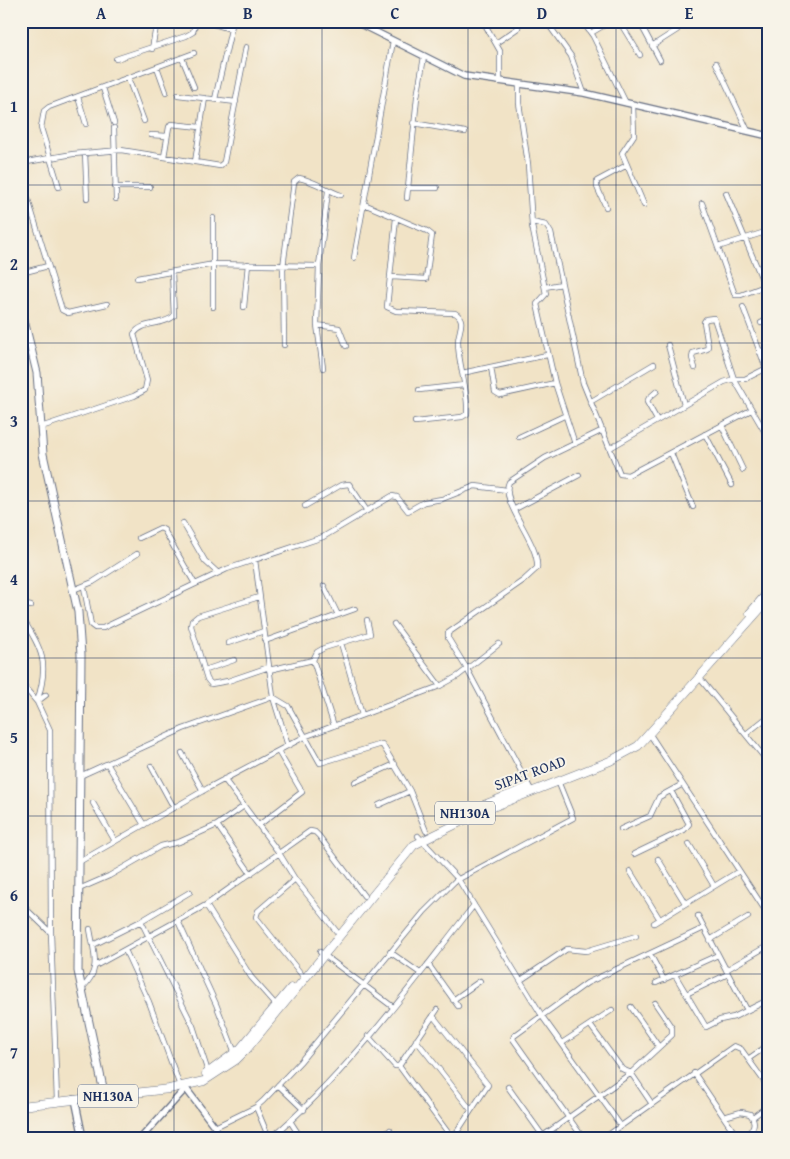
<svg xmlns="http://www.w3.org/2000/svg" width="790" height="1159" viewBox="0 0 790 1159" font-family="'Gentium Book Plus',serif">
<rect width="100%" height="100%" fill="#f7f3e8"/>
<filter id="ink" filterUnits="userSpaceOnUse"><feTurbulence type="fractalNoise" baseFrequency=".02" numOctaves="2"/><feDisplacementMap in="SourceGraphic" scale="10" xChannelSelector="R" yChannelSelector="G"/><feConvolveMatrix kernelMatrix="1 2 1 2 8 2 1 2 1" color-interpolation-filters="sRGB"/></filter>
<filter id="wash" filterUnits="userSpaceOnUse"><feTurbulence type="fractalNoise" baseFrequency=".0096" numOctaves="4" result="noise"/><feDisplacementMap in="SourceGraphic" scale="20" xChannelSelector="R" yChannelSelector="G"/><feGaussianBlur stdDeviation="1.12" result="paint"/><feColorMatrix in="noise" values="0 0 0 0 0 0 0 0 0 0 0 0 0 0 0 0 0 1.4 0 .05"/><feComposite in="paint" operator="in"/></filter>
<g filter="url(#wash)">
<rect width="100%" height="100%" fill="#f1e3c6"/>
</g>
<g filter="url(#ink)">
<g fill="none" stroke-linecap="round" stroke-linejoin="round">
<defs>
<path id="minor" d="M145 21 156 26
M203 21 231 29
M483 21 500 51V82
M546 21 571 56 584 93
M582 21 593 36 626 103
M619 21 640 55
M639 21 660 60
M762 21 769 33
M591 33 611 21
M496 43 518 28 519 21
M652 46 677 30
M152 49 157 21
M182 58 194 87
M116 59 186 36 193 32 196 21
M716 63 748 131
M157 67 166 92
M128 78 144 121
M519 84V103L528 164 532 226 546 294 537 304 555 383 575 444
M103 88 114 123
M178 95 236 102
M78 97 86 124
M215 99 233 21
M633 105 634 135 622 153 644 205
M413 123 465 132
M114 128 116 199
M151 135 167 136
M85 153 87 198
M164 157 169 127 171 124 200 127
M195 162 205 98
M21 163 73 154 121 150 220 166 224 162 246 47
M21 177 62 310 68 313 107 304
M59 187 41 128 44 111 49 107 194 53
M115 187H150
M408 188H437
M726 193 769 296
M407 198 417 97 424 57
M702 203 735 295H741L765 286
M364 204 427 231 432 235 426 279 392 277
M606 207 597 187V181L627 165
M213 218V307
M396 218 387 307 396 311 455 313C467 320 458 331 458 342 458 366 469 390 467 414L462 417 415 422
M532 222 546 225 551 233 583 383 620 474 628 475 751 410
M718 247 762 233 769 234
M354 258 393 41
M21 273 48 266
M137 278 214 264 319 266
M545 287 562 284
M244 307 248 264
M743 307 766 368
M761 323 769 319
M317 325 339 328 346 346
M284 345 283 267 294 182 299 178C315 181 326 190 341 195
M668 345 684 405
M759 352 769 348
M491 367 495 392 500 395 555 383
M323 368 317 325 319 266 328 191
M695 368 692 358 693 353 707 349 708 346 704 322 706 319 714 318 734 379 769 439
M462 373 547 355
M419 390 464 385
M590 402 654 364
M657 420 647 402 649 398 657 391
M722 426 743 470
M41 427 134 396 145 390 147 380 134 334C142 321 163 326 174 316L172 272
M705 434 732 485
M519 437 564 416
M610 448 724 382 734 379H745L769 367
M671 453 693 507
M305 506 341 485 349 484 367 511
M515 509 579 475
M183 523 205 561 218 573
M139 538 160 528 164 530 195 584
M255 560 273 697 288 746
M324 586 338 615
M84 587 91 625 95 628H103L227 569 323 537 392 496 397 497 408 511 424 502 442 499 475 486 507 490
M73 590 93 582 137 554
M259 597 198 616 192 621 191 626 207 679 211 684 228 681 269 667
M21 604 31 606
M21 616C42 650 50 662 37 702
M394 624 440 686
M265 641 355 609
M228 643 264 631
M341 643 362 715
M313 660 317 652 324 648 370 634 367 620
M205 670 234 660
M269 670 313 660 334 726
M698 676 769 763
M21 683 37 702 50 730 51 933 57 1101
M38 701 46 695
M649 733 769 916
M746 734 765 719 769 723
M182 753 203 791
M108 765 144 825
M151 766 174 808
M80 776 183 729 273 697 288 706 320 763 382 744 410 791 426 831
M224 779 279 853 295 879 337 932
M355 782 395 764
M530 788 467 669 448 638V633L524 580 537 568C540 543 499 502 509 482L545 458 603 430
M93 803 115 841
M379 805 410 791
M217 825 251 874
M259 825 302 792 278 751
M621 829 650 816 659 797 681 785
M418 836 458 879 544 1019 621 1126
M689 844 714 886
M634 854 684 830 689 824 671 791
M658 859 685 903
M79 862 208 788 304 737 440 686 458 676 499 644
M630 871 659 918
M295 879 258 911 256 917 302 975
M79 889 109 876 161 846 179 842 217 825 244 806
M21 904 51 933
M206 905 251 977 276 1005
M698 916 747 1010
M141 921 193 1026 208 1072
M178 921 216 1004 235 1053
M654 923 739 871
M710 940 748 917
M93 945 141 921 190 892
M125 950 149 1002 180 1086
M320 952 393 1007
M390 952 420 973
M650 954 664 980
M428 964 458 1006
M95 966 206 905 310 831 315 832 319 836 364 896
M726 970 769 945
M675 975 706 1027 720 1020 734 1017 768 1000
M521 980 567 949 586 951 636 936
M656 983 718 955
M81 989C102 970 94 954 90 929
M686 994 728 974
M453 1000 480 981
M631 1007 659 1047
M437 1010 399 1066 452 1138
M433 1016 488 1085 453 1138
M590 1025 622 1069 631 1073 652 1104
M368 1036 395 1066H399
M416 1040 471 1110
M562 1043 612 1010
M748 1059 767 1046
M694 1073 738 1138
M278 1085 304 1110
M508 1087 543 1136
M256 1107 269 1138
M724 1117 741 1112 750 1114C758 1123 752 1130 745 1138
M753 1117 769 1105
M290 1121 301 1138
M215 1127 256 1107 263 1101 300 1062 424 912 455 881 573 818 558 781
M271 1138C349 1072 411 985 474 905
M382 1138 390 1130
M540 1138 631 1073 672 1035V1028L655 1003
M583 1138 513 1039 514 1036 587 983 704 928
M604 1138 734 1046 741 1049 769 1088"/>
<path id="tertiary" d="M354 21 464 76 584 93 769 136
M184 1086 215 1127 219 1138
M75 1099 83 1138
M141 1138 186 1088"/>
<path id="primary" d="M21 308 37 373 43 454 78 612 81 655 78 971 105 1097"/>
<path id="trunk" d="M750 613 769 591
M484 805 526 788
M206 1074 240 1049 291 988
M21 1106 169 1089 204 1081 236 1060 247 1049 414 845 485 810 610 761 638 746 769 599"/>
</defs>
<use href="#minor" stroke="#666e82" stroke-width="6"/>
<use href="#tertiary" stroke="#666e82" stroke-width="8"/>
<use href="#primary" stroke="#666e82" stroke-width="9"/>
<use href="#trunk" stroke="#666e82" stroke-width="9"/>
<use href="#minor" stroke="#fff" stroke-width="4.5"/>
<use href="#tertiary" stroke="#fff" stroke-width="5.5"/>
<use href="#primary" stroke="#fff" stroke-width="7"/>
<use href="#trunk" stroke="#fff" stroke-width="8"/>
</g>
</g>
<path fill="none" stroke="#1b2f5e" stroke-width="1" stroke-opacity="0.55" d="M174 21V1138M322 21V1138M468 21V1138M616 21V1138M21 185H769M21 343H769M21 501H769M21 658H769M21 816H769M21 974H769"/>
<g text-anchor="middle" stroke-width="4" stroke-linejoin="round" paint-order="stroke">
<g fill="#f7f3e8" stroke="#5d6a87" stroke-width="1">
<rect x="435" y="801.5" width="60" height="23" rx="4"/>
<rect x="78" y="1084.5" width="60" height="23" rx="4"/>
</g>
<g font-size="14" font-weight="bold" fill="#1b2f5e">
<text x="465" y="818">NH130A</text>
<text x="108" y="1101">NH130A</text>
</g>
<g font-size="15" fill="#1b2f5e" stroke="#f7f3e8">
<text transform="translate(530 773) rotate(-20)" y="5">SIPAT ROAD</text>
</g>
</g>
<rect width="790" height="1159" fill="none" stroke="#f7f3e8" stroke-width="55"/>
<rect x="28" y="28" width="734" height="1104" fill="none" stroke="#1b2f5e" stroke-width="2"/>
<g font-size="16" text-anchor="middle" font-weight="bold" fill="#1b2f5e">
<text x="101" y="19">A</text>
<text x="248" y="19">B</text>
<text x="395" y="19">C</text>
<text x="542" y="19">D</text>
<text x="689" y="19">E</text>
<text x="14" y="112">1</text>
<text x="14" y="270">2</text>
<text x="14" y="427">3</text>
<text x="14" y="585">4</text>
<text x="14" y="743">5</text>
<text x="14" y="901">6</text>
<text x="14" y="1058">7</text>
</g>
</svg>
